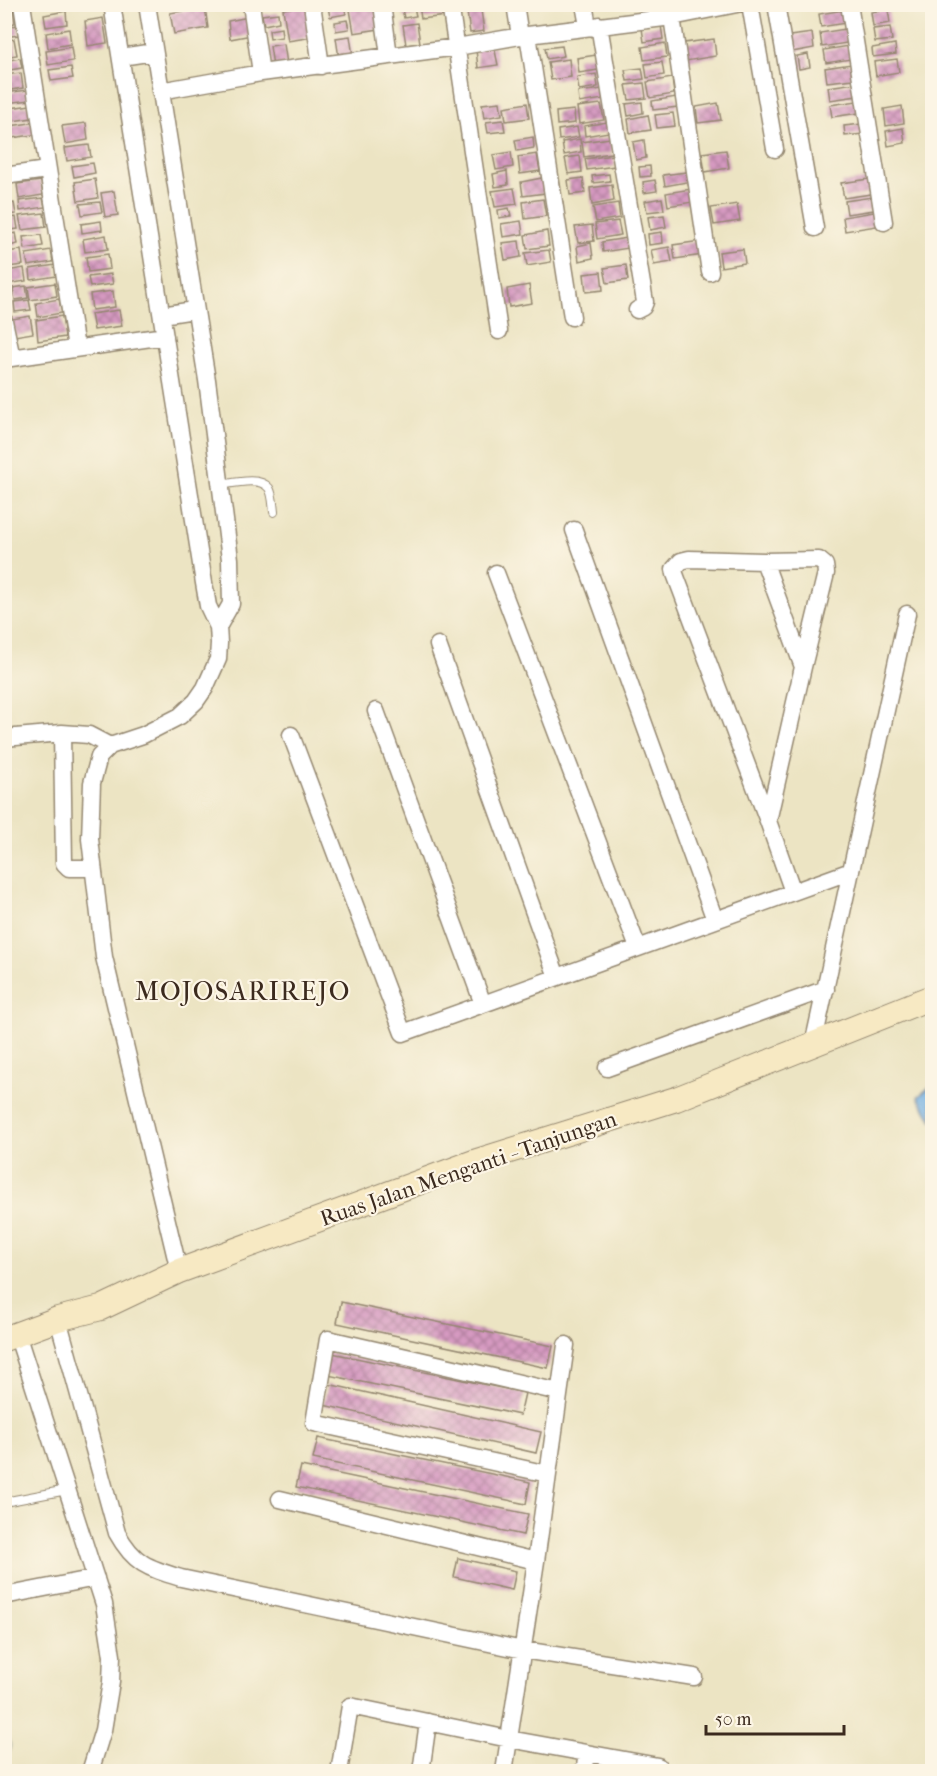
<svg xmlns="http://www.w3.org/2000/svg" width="937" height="1776" viewBox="0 0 937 1776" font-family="'IM FELL French Canon',serif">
<defs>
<pattern id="building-cross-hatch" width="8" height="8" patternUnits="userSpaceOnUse" patternTransform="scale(1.5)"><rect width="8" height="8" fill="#d69ac1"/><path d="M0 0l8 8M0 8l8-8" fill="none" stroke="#af7e9c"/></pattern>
</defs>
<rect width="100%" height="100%" fill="#fcf5e5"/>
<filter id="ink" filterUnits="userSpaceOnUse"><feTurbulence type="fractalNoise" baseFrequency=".0167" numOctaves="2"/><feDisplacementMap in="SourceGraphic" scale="12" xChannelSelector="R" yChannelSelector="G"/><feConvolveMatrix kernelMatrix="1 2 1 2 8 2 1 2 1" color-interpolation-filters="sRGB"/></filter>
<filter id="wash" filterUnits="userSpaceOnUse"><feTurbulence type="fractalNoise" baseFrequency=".008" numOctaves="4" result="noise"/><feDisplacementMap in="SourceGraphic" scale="24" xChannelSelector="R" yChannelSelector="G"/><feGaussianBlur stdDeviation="1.35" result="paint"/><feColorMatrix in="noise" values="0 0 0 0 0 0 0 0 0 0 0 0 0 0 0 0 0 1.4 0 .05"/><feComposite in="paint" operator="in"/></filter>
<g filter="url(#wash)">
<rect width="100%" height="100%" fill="#ece4c3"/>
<path fill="#70aee2" stroke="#566c80" stroke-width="1.5" d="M932 1085V1120L918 1097Z
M4 1728C12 1741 11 1750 5 1763Z"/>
<g id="blocks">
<path fill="url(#building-cross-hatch)" d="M217 4H237V6L217 9Z
M349 4H376L379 29 354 33Z
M419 4H445L446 16 421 19Z
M820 4H842V7L820 10Z
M309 5 313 37 288 41 283 9Z
M344 5 346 14 330 17 328 7Z
M205 7 208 28 174 34 170 13Z
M414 7 416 16 404 18 402 9Z
M13 8 15 23 4 25V10Z
M888 9 890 23 873 26 871 12Z
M481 10 484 31 470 33 467 12Z
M844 10 846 23 821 27 819 14Z
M66 11 67 24 46 27 44 15Z
M278 13 279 22 264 25 262 15Z
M249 17 252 35 230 39 228 21Z
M103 18 107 43 88 46 85 21Z
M347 20 349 29 336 31 335 22Z
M417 23 420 43 406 45 403 25Z
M18 25 19 35 4 37V27Z
M661 25 663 39 644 42 642 28Z
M890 27 892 40 875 42 873 29Z
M281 28 282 37 270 39 269 30Z
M69 29 71 44 48 48 46 33Z
M845 29 847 43 822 47 820 33Z
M812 33 814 48 792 52 790 36Z
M350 36 353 56 339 58 336 38Z
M14 39 17 55 4 57V41Z
M714 39 716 56 686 61 684 43Z
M665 43 667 57 644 60 642 47Z
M284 44 287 64 273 66 270 46Z
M895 44 896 54 873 57 872 48Z
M494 46 498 65 478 68 476 49Z
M562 46 564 56 547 59 545 48Z
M849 46 851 59 826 63 824 50Z
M71 47 73 61 48 65 46 51Z
M808 54 810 67 799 69 797 56Z
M596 55 598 70 579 73 577 58Z
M20 58 22 68 4 71V61Z
M569 59 571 77 551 80 548 62Z
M897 59 899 72 876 76 874 62Z
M662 62 664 75 647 78 645 64Z
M851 64 853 79 827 82 825 68Z
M71 67 73 78 51 81 49 70Z
M642 68 644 79 627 81 625 70Z
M21 73 23 88 4 91V75Z
M596 74 598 87 579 90 577 77Z
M672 78 674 94 650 98 647 82Z
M644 83 646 98 629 100 626 85Z
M855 83 857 96 830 100 828 87Z
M602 89 604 99 579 103 578 92Z
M28 90 30 100 6 103 5 93Z
M676 97 678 107 653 110 652 101Z
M857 101 859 113 832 117 830 105Z
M500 102 502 115 484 118 482 104Z
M642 102 643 113 628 116 626 104Z
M527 103 529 118 506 121 504 107Z
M718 103 721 120 698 123 696 107Z
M601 104 604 120 579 124 577 107Z
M30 105 32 118 6 122 4 109Z
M902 106 904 123 886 126 884 109Z
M574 110 575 123 557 125 556 112Z
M673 113 675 126 657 128 655 115Z
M648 115 651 130 630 133 628 119Z
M503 120 505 131 488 133 486 122Z
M37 122 39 134 12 138 10 126Z
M607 122 609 132 585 136 584 126Z
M86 123 88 140 65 144 62 126Z
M862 124 863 134 845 136 844 126Z
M577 127 579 137 559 140 558 130Z
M903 128 905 143 888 146 886 131Z
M533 137 534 148 517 151 515 140Z
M610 138 612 153 584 157 582 142Z
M580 139 581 152 564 155 562 142Z
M644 140 646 158 636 160 633 142Z
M89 145 91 157 67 161 65 148Z
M726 150 729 168 705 172 702 153Z
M511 152 513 167 496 170 493 155Z
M537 154 540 171 520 174 518 157Z
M613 155 615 166 587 170 585 159Z
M580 156 582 172 568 174 565 158Z
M93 163 95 173 74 177 72 166Z
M650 166 651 176 640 177 639 167Z
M507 171 508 185 495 187 493 174Z
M686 172 687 182 665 186 663 175Z
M609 174 610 181 593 183 592 176Z
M542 178 545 193 523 196 521 182Z
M583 178 585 193 570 195 568 180Z
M95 179 98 198 78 201 75 182Z
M869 179 871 194 844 198 841 183Z
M655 180 657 191 644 193 643 182Z
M41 181 43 195 19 199 17 184Z
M612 185 614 201 592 205 590 188Z
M514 188 517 204 495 207 492 191Z
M691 189 693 202 668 206 666 193Z
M114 191 118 215 105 217 101 193Z
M872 197 874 210 847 214 845 201Z
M43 198 45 207 20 211 19 201Z
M662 198 664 210 647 212 645 201Z
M543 199 546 216 525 219 523 202Z
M100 202 102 212 82 215 80 204Z
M14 203 16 214 4 215V204Z
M618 203 620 218 596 222 593 207Z
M737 204 740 221 714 225 711 208Z
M509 208 511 216 499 218 498 210Z
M874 212 877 226 845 231 843 217Z
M44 213 46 227 22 230 19 216Z
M664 215 666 227 650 230 648 217Z
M16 217 18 229 4 231V219Z
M101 221 102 230 82 233 81 224Z
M521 221 523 234 503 237 501 224Z
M618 221 621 235 597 239 595 224Z
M592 225 594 241 578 243 575 227Z
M547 231 549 246 527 249 525 235Z
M662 232 663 243 649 245 648 234Z
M16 233 18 244 4 247V235Z
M41 235 43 246 25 249 23 237Z
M106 235 108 249 85 252 83 239Z
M627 238 629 248 603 252 602 242Z
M519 241 521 257 505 260 502 243Z
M701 241 703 255 675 259 673 245Z
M591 243 593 258 579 261 577 246Z
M669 247 672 262 654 265 651 250Z
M743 249 745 263 721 267 719 252Z
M21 250 23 265 8 267 6 252Z
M51 250 53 262 28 266 26 254Z
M549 250 551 262 527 266 525 253Z
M108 254 110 269 88 272 86 257Z
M55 265 57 276 31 280 30 269Z
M626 265 628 280 607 283 604 268Z
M24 268 26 281 8 284 6 271Z
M601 272 603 290 586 292 584 274Z
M111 274 113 284 90 287 88 277Z
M55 283 57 296 30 300 28 287Z
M529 285 532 303 509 307 507 289Z
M26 286 28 298 15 300 13 288Z
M113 291 115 307 92 310 90 294Z
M59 299 62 313 38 317 36 303Z
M29 300 31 310 15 312 14 302Z
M119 310 122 326 94 330 91 314Z
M30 316 33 333 15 336 12 319Z
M62 316 65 337 38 341 36 320Z
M341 1302 553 1346 548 1368 337 1323Z
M327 1352 525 1393 520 1415 323 1374Z
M328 1384 541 1432 536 1453 323 1405Z
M318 1438 530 1482 526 1504 313 1459Z
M301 1466 528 1514 523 1535 296 1487Z
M458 1558 516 1571 512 1590 454 1577Z"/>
</g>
</g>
<g filter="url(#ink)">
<use href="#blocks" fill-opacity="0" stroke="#948770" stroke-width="1.5"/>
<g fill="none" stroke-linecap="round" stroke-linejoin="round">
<defs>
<path id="service" d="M221 485C234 483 260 476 269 488 273 494 273 505 274 512
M4 1502 67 1490"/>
<path id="minor" d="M22 4 76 348
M112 4 204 583 208 606 218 627 219 643 218 659 205 688 196 701 180 716 143 735 110 746 99 757 92 783 90 839 104 957 179 1271
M147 4 207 380 230 559 231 604 218 627
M251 4 261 73
M312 4 321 66
M382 4 389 56
M450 4 499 331
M515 4 520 36
M584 4 588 26
M750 4 775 149
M776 4 815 228
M849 4 884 222
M672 17 710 272
M599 25 645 302 643 307 637 310
M528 35 572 317
M121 57 154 52
M160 91 261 73 457 47 520 36 672 17 737 4
M4 176 47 170
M162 315 194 310
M4 321 12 358
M4 359 165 336
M574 530 715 920
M764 561 803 667
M496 573 638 948
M438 645 557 977
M376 711 483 1004
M62 733 64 863 69 868H93
M291 735 403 1033 851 871
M4 738 62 733 89 735 110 746
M768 821 803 667 826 573 825 565 819 560 764 561 689 559 681 561 674 569 675 574 768 821 793 892
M813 1045 907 614
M607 1068 826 989
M58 1319 117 1533C134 1564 148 1568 181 1578L523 1650 694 1677
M17 1334 104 1604 112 1656 111 1682 103 1730 90 1772
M548 1474 314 1423 328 1339 559 1392
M280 1499 536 1561
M4 1596 96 1578
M339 1772 350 1706 509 1739 658 1766V1772
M421 1772 428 1722
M504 1772 536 1561 566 1345
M584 1772 587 1754"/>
<path id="secondary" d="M4 1339 58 1319 101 1308 179 1271 474 1162 676 1099 932 997"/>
</defs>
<use href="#service" stroke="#948770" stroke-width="10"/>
<use href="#minor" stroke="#948770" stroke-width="19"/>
<use href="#secondary" stroke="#948770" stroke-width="26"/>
<use href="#service" stroke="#fff" stroke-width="8"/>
<use href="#minor" stroke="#fff" stroke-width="16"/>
<use href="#secondary" stroke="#f7e9c3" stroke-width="24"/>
</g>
</g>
<g text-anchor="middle" stroke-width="4.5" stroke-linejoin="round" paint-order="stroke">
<g font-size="22" fill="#3b2a1e" stroke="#fcf5e5">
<text transform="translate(468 1168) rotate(-19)" y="8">Ruas Jalan Menganti - Tanjungan</text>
</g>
<g font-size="26" letter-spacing="1.5" fill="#3b2a1e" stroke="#fcf5e5">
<text x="243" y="1000">MOJOSARIREJO</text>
</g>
</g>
<rect width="937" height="1776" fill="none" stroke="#fcf5e5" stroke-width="24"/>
<path d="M706 1725v9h138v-9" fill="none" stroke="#3b2a1e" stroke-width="3"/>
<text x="715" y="1725" font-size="18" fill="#3b2a1e" stroke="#fcf5e5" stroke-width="4.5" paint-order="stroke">50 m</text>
</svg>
